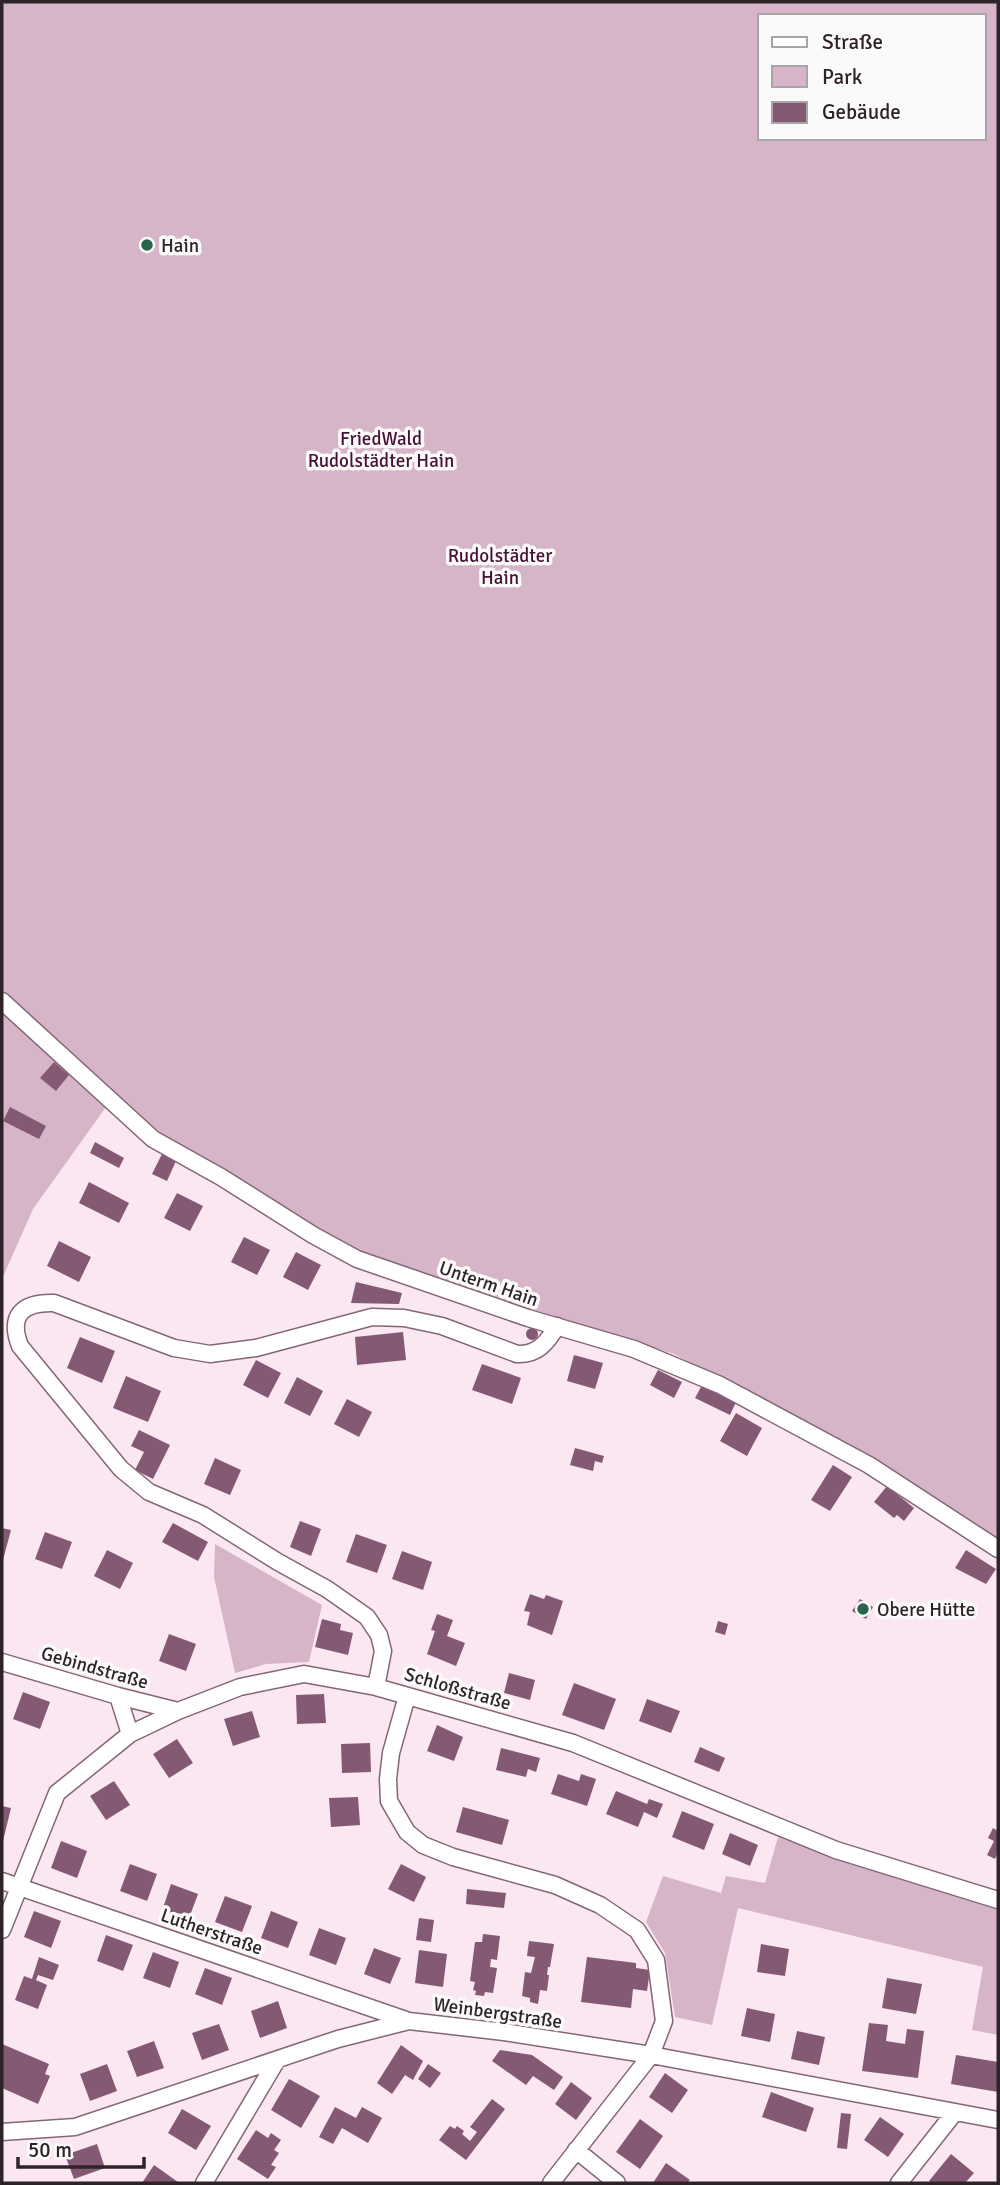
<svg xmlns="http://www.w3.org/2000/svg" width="1000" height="2185" viewBox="0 0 1000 2185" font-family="Signika,sans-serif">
<rect width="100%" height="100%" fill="#fbe7f2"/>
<path fill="#d6b5c8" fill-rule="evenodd" d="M2 2H998V1542L756 1397 674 1354 402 1268 339 1242 147 1128 2 994ZM760 16H984V138H760Z
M2 1012 106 1107 33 1209 2 1279Z
M215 1544 322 1605 309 1662 266 1664 235 1673 214 1577Z
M778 1837 834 1858 998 1906V2035L972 2030 983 1967 738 1908 712 2025 675 2017 665 1953 646 1922 663 1876 721 1893 726 1876 765 1883Z"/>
<path fill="#845973" d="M54 1062 69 1075 56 1091 40 1078Z
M10 1107 46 1126 39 1139 3 1121Z
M95 1142 124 1158 119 1168 90 1153Z
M162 1154 176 1161 167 1181 152 1174Z
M89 1182 129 1203 119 1223 79 1203Z
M177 1193 203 1206 190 1231 164 1218Z
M244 1237 270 1250 257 1275 231 1262Z
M59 1241 91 1257 79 1282 47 1266Z
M296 1252 321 1265 308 1290 283 1277Z
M356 1282 402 1293 399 1304 351 1303Z
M526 1334a6 6 0 1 1 12 0a6 6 0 1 1-12 0Z
M403 1332 406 1360 357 1365 355 1337Z
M80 1337 115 1351 102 1383 67 1368Z
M574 1355 603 1363 595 1389 567 1381Z
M256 1360 281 1373 268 1398 243 1385Z
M482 1364 521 1378 512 1404 472 1390Z
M658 1370 682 1382 674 1398 650 1385Z
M126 1376 161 1391 148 1422 113 1408Z
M297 1377 323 1391 310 1416 284 1403Z
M702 1385 736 1402 730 1415 695 1398Z
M347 1399 372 1412 359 1437 334 1424Z
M736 1413 762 1428 747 1456 720 1441Z
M139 1430 170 1445 153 1479 135 1470 144 1452 131 1446Z
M575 1448 604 1456 602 1463 595 1461 593 1471 570 1465Z
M215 1458 241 1470 230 1495 204 1484Z
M833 1465 852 1477 830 1511 811 1500Z
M887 1486 914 1508 904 1521 897 1515 894 1518 874 1502Z
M300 1521 321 1529 311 1556 290 1547Z
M173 1523 208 1542 198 1561 162 1542Z
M2 1528 11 1530 3 1560H2Z
M45 1532 72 1542 62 1569 35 1559Z
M356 1534 387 1545 377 1573 346 1562Z
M107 1550 133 1563 120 1589 94 1576Z
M966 1550 996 1569 986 1584 955 1568Z
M402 1551 432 1562 423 1590 392 1579Z
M530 1594 544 1599 546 1595 563 1601 552 1635 527 1625 530 1612 524 1611Z
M860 1599 873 1607 866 1619 852 1611Z
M437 1614 453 1620 447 1636 465 1643 456 1666 427 1654 435 1631 431 1630Z
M322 1619 341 1624 340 1630 353 1633 348 1655 315 1647Z
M718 1621 728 1624 725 1635 715 1632Z
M169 1634 196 1644 186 1671 159 1661Z
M509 1673 535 1680 530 1700 504 1693Z
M574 1683 616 1699 604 1730 562 1715Z
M23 1692 50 1702 40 1729 13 1719Z
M324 1694 326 1723 297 1724 296 1695Z
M647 1699 680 1711 671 1733 639 1721Z
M252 1711 260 1737 233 1746 224 1719Z
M437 1725 463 1737 454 1761 427 1751Z
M177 1739 193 1763 169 1778 153 1754Z
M370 1743 371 1772 342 1773 341 1744Z
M700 1747 725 1758 719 1772 694 1762Z
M501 1748 540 1758 536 1772 528 1769 526 1777 496 1770Z
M558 1774 579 1781 581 1774 596 1779 587 1806 551 1794Z
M114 1781 130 1805 106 1820 90 1796Z
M616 1791 647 1804 649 1799 663 1804 657 1818 644 1812 638 1827 606 1814Z
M358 1797 360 1825 331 1827 329 1798Z
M2 1806 11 1808 3 1841H2Z
M463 1807 509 1820 502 1845 456 1832Z
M682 1811 714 1824 704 1850 672 1837Z
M993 1828 998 1831V1852L995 1859 987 1855 994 1841 988 1838Z
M730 1833 758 1845 750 1866 722 1854Z
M61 1841 87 1851 77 1878 51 1868Z
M130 1864 157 1874 147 1901 120 1891Z
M401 1864 426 1877 414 1902 388 1889Z
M171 1884 198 1894 188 1921 162 1911Z
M467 1889 506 1893 504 1908 466 1904Z
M225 1896 252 1906 242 1932 215 1922Z
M34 1911 61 1921 51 1948 24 1937Z
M271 1911 298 1922 288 1948 261 1938Z
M419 1918 434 1920 431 1942 416 1940Z
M319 1928 346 1938 336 1965 309 1955Z
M483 1934 500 1936 497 1960 491 1959 490 1967 497 1968 493 1993 485 1992 484 1996 475 1995 476 1991 473 1990 475 1982 470 1981 475 1942H482Z
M106 1935 133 1945 123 1971 97 1961Z
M529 1941 554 1944 550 1967H548L547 1975H549L547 1991 540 1990 538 2004 530 2002V1998L522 1996 525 1972 531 1973 535 1957 527 1956Z
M761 1944 789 1949 785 1976 757 1972Z
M374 1948 401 1958 390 1984 364 1974Z
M419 1950 447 1954 443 1987 415 1983Z
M153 1952 179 1962 170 1988 143 1978Z
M39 1957 59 1965 53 1980 38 1975 36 1980 47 1985 38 2009 15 2000 24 1976 32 1979Z
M587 1957 636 1963V1968L650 1970 647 1991 633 1989 631 2008 581 2002Z
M205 1968 232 1978 222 2005 195 1994Z
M887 1978 922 1984 916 2014 882 2008Z
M278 2001 287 2028 260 2038 251 2011Z
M747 2008 775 2014 770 2042 741 2036Z
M869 2023 888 2025 886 2041 905 2044 907 2029 924 2031 918 2078 862 2071Z
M219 2024 229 2050 202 2060 192 2033Z
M797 2031 825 2037 819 2065 791 2059Z
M154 2041 164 2068 137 2077 127 2051Z
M2 2044 49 2064 45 2074 50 2076 38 2104 2 2088Z
M401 2045 423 2061 413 2080 405 2075 392 2094 377 2083Z
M500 2050 532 2055 563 2077 554 2090 533 2076 526 2085 492 2061Z
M956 2055 998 2062V2092L951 2084Z
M107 2064 117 2091 90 2101 80 2074Z
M428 2064 441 2073 430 2088 418 2079Z
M665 2073 688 2090 672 2113 649 2097Z
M289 2079 320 2096 301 2128 271 2110Z
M571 2082 592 2098 576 2120 555 2104Z
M771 2092 814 2108 806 2132 762 2117Z
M492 2099 505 2109 466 2160 439 2140 450 2126 455 2129 457 2126 464 2131 462 2134 470 2141 477 2132 470 2127Z
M335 2107 356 2118 362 2107 382 2118 368 2143 342 2128 333 2144 319 2137Z
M182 2109 211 2126 196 2150 168 2133Z
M841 2113 851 2114 847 2149 837 2148Z
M880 2117 904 2134 888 2157 864 2140Z
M640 2119 663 2136 640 2169 616 2152Z
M256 2130 268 2138 271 2133 281 2140 274 2150 279 2153 271 2165 276 2167 268 2179 237 2159Z
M97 2144 105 2168 74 2179 65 2155Z
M951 2154 974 2173 965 2183H932L929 2181Z
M666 2163 690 2180 687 2183H653Z
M154 2165 178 2182 177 2183H142Z"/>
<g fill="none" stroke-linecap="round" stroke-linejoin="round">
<defs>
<path id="minor" d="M2 1001 153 1139 221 1177 313 1235 357 1259 528 1318 634 1349 720 1385 869 1465 998 1549
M2 1662 118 1696 178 1711
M376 1687 383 1651 379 1635 367 1617 327 1589 278 1562 203 1515 149 1492 121 1469 20 1346C8 1315 23 1302 54 1303L174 1348 210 1354 256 1348 372 1317 404 1318 442 1326 517 1354C537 1355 547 1343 557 1326
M118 1696 130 1734
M407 1696 391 1753 388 1779 389 1801 407 1832 423 1845 453 1857 555 1885 600 1905 637 1930 656 1960 664 2021 651 2055 551 2183
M2 1881 409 2021
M2 1930 57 1793 130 1734 178 1711 240 1687 304 1674 376 1687 573 1743 836 1850 998 1900
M2 2132 75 2127 338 2039 409 2021 504 2032 651 2055 998 2120
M576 2150 617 2183
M204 2183 277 2060
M899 2183 955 2112"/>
</defs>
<use href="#minor" stroke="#836676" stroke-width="19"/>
<use href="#minor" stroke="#fff" stroke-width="16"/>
</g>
<g fill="#2a634b" stroke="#fafafa" stroke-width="2.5">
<circle cx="147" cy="245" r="7"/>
<circle cx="863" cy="1609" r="7"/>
</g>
<g text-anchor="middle" stroke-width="7" stroke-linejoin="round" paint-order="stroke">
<g font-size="19" fill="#2f232a" stroke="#fafafa" text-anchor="start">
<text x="161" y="252">Hain</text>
<text x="877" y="1616">Obere Hütte</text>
</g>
<g font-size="19" fill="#481036" stroke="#fafafa">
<text x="381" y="445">FriedWald<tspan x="381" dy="22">Rudolstädter Hain</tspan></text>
<text x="500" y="562">Rudolstädter<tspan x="500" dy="22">Hain</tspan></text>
</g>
<g font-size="19" fill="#2f232a" stroke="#fafafa">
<text transform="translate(489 1283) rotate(19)" y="7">Unterm Hain</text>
<text transform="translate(95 1667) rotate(16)" y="7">Gebindstraße</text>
<text transform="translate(458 1688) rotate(16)" y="7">Schloßstraße</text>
<text transform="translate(212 1931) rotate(19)" y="7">Lutherstraße</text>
<text transform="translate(498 2012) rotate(8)" y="7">Weinbergstraße</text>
</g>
</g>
<rect width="1000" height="2185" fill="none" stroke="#2f232a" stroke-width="7"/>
<rect x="758" y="14" width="228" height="126" fill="#fafafa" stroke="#a9a4a7" stroke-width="2"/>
<rect x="772" y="37" width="35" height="10" fill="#ffffff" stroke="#a9a4a7" stroke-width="2"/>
<text x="822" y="49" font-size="21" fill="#2f232a">Straße</text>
<rect x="772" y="66" width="35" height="21" fill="#d6b5c8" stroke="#a9a4a7" stroke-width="2"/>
<text x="822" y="84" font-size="21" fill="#2f232a">Park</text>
<rect x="772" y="102" width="35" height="21" fill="#845973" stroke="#a9a4a7" stroke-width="2"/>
<text x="822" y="119" font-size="21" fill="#2f232a">Gebäude</text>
<path d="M18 2157v10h126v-10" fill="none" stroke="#2f232a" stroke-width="3.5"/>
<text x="28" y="2157" font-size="21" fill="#2f232a" stroke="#fafafa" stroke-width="5" paint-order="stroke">50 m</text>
</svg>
